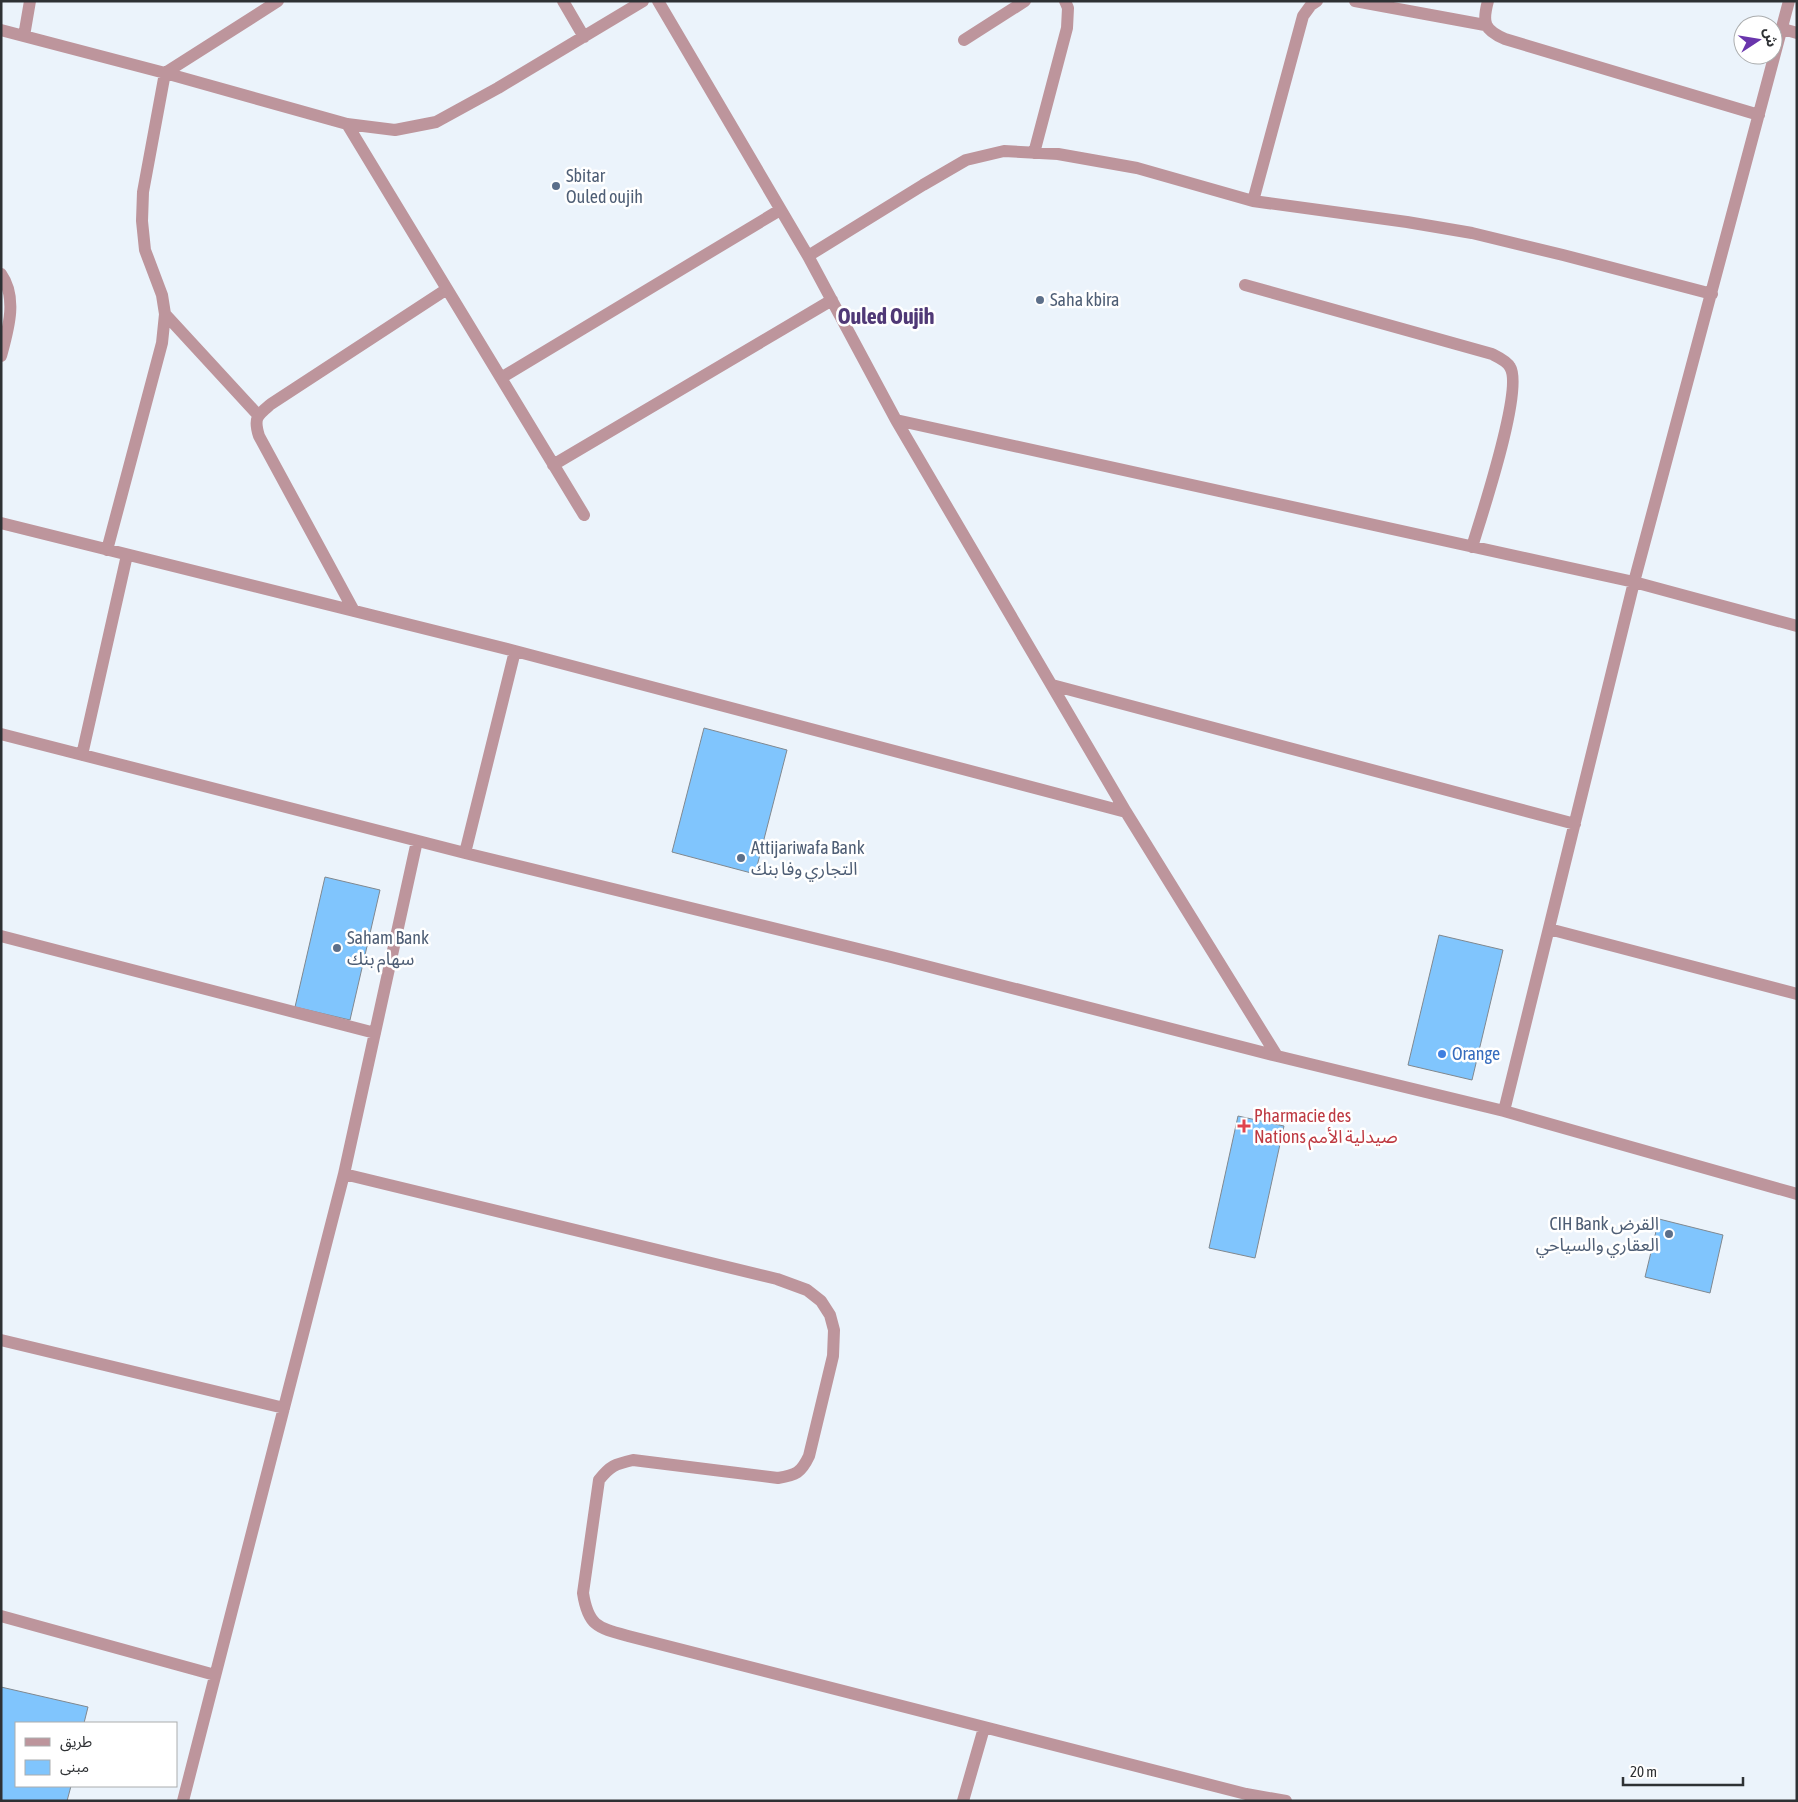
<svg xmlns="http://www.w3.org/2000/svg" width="1798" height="1802" viewBox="0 0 1798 1802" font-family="'Asap Condensed','Noto Sans Arabic',sans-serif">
<rect width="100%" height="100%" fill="#ebf3fb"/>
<path fill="#80c5fd" stroke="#80888f" d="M704 728 787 750 755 874 672 852Z
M325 877 380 890 350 1020 295 1007Z
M1439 935 1503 950 1472 1080 1408 1065Z
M1238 1116 1284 1126 1255 1258 1209 1248Z
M1659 1219 1723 1235 1710 1293 1645 1277Z
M1 1687 88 1707 84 1723H16V1786H71L67 1801H1Z"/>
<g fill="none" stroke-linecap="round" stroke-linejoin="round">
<path stroke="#bd959c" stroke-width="12" d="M563 1 584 37
M658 1 808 256 896 420 1126 812 1277 1056
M1355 1 1485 25
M1488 1C1482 23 1484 30 1505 39L1759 115
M1783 29 1797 33
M1 30 165 73 347 124 395 130 436 122 498 88 643 1
M24 36 30 1
M964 40 1025 1
M347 124 584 515
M1034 153 1067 28 1068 8 1065 1
M1253 201 1303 16 1311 5 1317 1
M808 256 923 185 966 160 1004 151 1058 154 1137 168 1253 201 1407 222 1472 233 1563 255 1712 294
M1 274C18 298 8 330 1 356
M1245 285 1492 354C1498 357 1507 361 1510 367 1524 389 1481 517 1472 547
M165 314 258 415
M501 378 780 210
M896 420 1634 582 1797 626
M553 465 832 300
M1 523 515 651 1126 812
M107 550 162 343 165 314 162 295 145 250 142 221 143 192 165 73 278 1
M354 611 259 436C253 417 258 415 271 404L447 289
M1052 685 1575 824
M1 734 465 853 891 957 1277 1056 1504 1111 1797 1194
M82 755 127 555
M465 853 515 651
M1549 929 1797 994
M1 936 375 1033
M1504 1111 1634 582 1789 1
M344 1174 777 1279 807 1290 821 1301 830 1315 834 1330 833 1356 809 1456C801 1473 796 1475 778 1478L633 1460C615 1464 610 1466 599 1480L583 1593C588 1626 598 1628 628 1636L1246 1794 1286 1801
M1 1340 284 1408
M1 1616 215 1675
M183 1801 344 1174 417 841
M963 1801 984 1728"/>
</g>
<g fill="#5c6f8a" stroke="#fff" stroke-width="2">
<circle cx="556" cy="186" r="5"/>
<circle cx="1040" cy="300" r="5"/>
<circle cx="741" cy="858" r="5"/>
<circle cx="337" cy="948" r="5"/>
<circle cx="1669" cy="1234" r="5"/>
</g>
<circle fill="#3f7fe0" stroke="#fff" stroke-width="2" cx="1442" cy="1054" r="5"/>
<path fill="#e0444e" stroke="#fff" stroke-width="2" d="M1241.5 1118.5h5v5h5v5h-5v5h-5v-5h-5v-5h5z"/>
<g text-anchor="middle" stroke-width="5" stroke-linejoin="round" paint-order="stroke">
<g font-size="18" fill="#4e5e75" stroke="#fff" text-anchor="start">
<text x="566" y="182">Sbitar<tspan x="566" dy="21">Ouled oujih</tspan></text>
<text x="1050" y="306">Saha kbira</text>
<text x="751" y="854">Attijariwafa Bank<tspan x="751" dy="21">التجاري وفا بنك</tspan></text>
<text x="347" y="944">Saham Bank<tspan x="347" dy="21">سهام بنك</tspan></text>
<text x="1659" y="1230" text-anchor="end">CIH Bank القرض<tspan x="1659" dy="21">العقاري والسياحي</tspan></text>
</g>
<g font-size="18" fill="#366cbe" stroke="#fff" text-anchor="start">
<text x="1452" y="1060">Orange</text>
</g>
<g font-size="18" fill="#be3a42" stroke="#fff" text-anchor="start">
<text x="1254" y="1122">Pharmacie des<tspan x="1254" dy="21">Nations صيدلية الأمم</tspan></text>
</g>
<g font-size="22" font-weight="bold" fill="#503976" stroke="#fff">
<text x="886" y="324">Ouled Oujih</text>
</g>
</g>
<rect width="1798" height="1802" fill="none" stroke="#2e3134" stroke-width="5"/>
<rect x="15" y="1722" width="162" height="65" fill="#ffffff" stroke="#abadae"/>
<rect x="25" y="1738" width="25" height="8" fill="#bd959c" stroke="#abadae"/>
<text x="60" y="1747" font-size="15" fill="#2e3134">طريق</text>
<rect x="25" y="1760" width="25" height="15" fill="#80c5fd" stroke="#abadae"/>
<text x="60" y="1772" font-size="15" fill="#2e3134">مبنى</text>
<g transform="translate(1758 40) rotate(78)"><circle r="24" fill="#ffffff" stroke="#abadae"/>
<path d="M0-4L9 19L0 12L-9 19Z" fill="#6935ac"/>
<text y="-8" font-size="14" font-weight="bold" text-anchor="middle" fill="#2e3134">ش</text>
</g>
<path d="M1623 1777v8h120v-8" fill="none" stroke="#2e3134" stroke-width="2.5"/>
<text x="1630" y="1777" font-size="15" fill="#2e3134" stroke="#ffffff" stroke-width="4" paint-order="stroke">20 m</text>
</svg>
